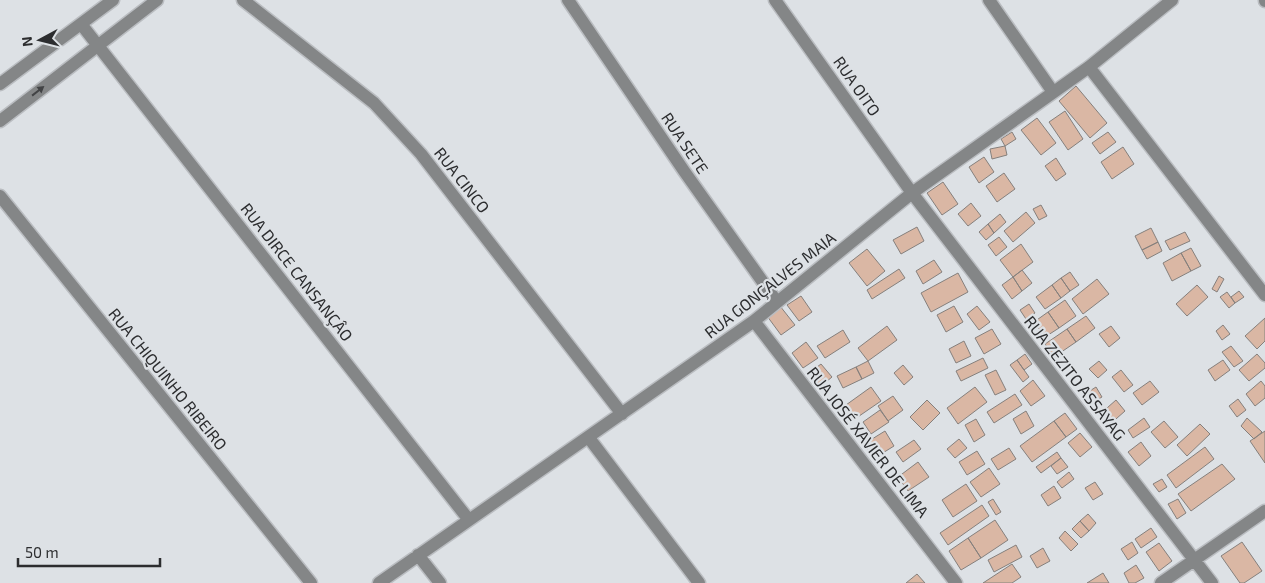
<svg xmlns="http://www.w3.org/2000/svg" width="1265" height="583" viewBox="0 0 1265 583" font-family="'Exo 2',sans-serif">
<rect width="100%" height="100%" fill="#dde1e5"/>
<path fill="#dab7a4" stroke="#85807d" d="M1076 86 1107 123 1090 138 1059 101Z
M1065 111 1083 139 1068 150 1049 122Z
M1037 118 1056 143 1041 155 1021 130Z
M1012 132 1016 139 1005 146 1001 139Z
M1108 132 1116 142 1100 154 1092 143Z
M1005 146 1007 155 992 159 990 149Z
M1123 147 1134 164 1112 179 1101 162Z
M984 157 994 172 979 183 969 167Z
M1056 158 1066 174 1056 181 1045 166Z
M1004 173 1015 189 997 202 986 186Z
M943 182 958 204 942 215 927 193Z
M971 203 981 216 968 226 958 214Z
M1041 205 1047 216 1039 220 1033 209Z
M1026 212 1035 223 1013 242 1004 231Z
M1000 214 1006 222 994 233 988 224Z
M988 224 994 233 986 240 979 232Z
M917 227 924 241 901 254 893 240Z
M1151 228 1158 242 1142 250 1135 236Z
M1185 232 1190 241 1170 250 1165 241Z
M999 237 1007 247 996 256 988 245Z
M1158 242 1162 251 1147 259 1142 250Z
M1021 244 1033 262 1013 277 1000 260Z
M1191 248 1201 266 1191 271 1181 253Z
M867 249 885 271 867 286 849 263Z
M1181 253 1191 271 1172 281 1163 263Z
M934 260 942 272 923 284 916 271Z
M899 269 905 278 872 299 867 290Z
M1022 270 1032 283 1022 291 1013 277Z
M1070 272 1079 285 1070 291 1061 278Z
M958 273 968 292 931 312 921 293Z
M1219 276 1224 279 1217 292 1212 289Z
M1013 277 1022 291 1012 299 1002 285Z
M1061 278 1070 291 1061 298 1052 285Z
M1097 279 1109 294 1083 314 1072 299Z
M1052 285 1061 298 1045 309 1036 297Z
M1197 285 1208 297 1187 316 1176 304Z
M1239 291 1244 297 1235 303 1231 297Z
M1227 292 1235 303 1229 308 1220 297Z
M801 296 812 312 799 321 787 305Z
M1065 300 1076 316 1059 328 1048 312Z
M1029 304 1035 313 1026 319 1020 310Z
M780 306 795 325 781 335 767 316Z
M954 306 963 322 946 332 937 315Z
M977 306 990 322 979 330 967 314Z
M1048 312 1059 328 1045 337 1034 322Z
M1086 316 1095 328 1076 342 1067 329Z
M1265 318V341L1257 349 1245 336Z
M1223 325 1230 334 1222 340 1216 331Z
M887 326 897 340 868 361 858 348Z
M1111 326 1120 338 1109 347 1099 334Z
M992 329 1001 344 984 354 975 338Z
M1067 329 1076 342 1054 357 1045 344Z
M843 330 850 342 825 358 817 346Z
M964 341 971 356 956 363 949 349Z
M806 342 818 358 803 368 792 353Z
M1231 346 1243 361 1234 367 1222 352Z
M1025 354 1032 364 1024 370 1017 360Z
M1257 354 1265 363V368L1249 381 1239 370Z
M983 358 988 368 961 381 956 371Z
M1017 360 1029 377 1023 382 1010 365Z
M1223 360 1230 370 1215 381 1208 370Z
M868 361 874 373 862 379 856 367Z
M1099 361 1107 370 1098 378 1089 369Z
M821 364 832 377 820 387 809 373Z
M903 365 913 377 904 385 894 373Z
M856 367 862 379 843 388 837 376Z
M996 370 1006 390 995 395 985 375Z
M1121 370 1133 385 1124 392 1112 377Z
M1033 380 1045 396 1031 406 1020 391Z
M1150 381 1159 392 1142 405 1133 393Z
M1261 381 1265 386V398L1255 406 1246 394Z
M871 387 881 401 849 423 839 410Z
M975 387 987 402 958 424 947 408Z
M1096 387 1102 397 1090 404 1085 394Z
M1015 394 1022 405 994 423 987 412Z
M893 396 903 410 888 421 878 406Z
M1238 399 1246 410 1237 417 1229 406Z
M927 400 940 413 923 430 910 417Z
M1116 400 1125 411 1108 426 1099 415Z
M880 410 889 422 871 434 863 422Z
M1026 411 1034 426 1021 434 1013 419Z
M1065 413 1077 429 1066 437 1054 421Z
M1144 418 1150 427 1133 438 1128 430Z
M1247 418 1262 432 1254 439 1241 426Z
M976 419 985 435 974 442 965 425Z
M1054 421 1066 437 1032 462 1020 446Z
M1164 421 1178 437 1165 448 1151 432Z
M1200 424 1210 434 1187 456 1177 445Z
M885 431 894 446 873 459 864 444Z
M1265 431V463L1250 441Z
M1080 433 1092 447 1080 457 1068 443Z
M959 439 967 448 955 458 947 449Z
M914 440 921 449 903 462 896 452Z
M1141 442 1151 456 1139 466 1128 452Z
M1205 447 1214 459 1176 488 1167 475Z
M1009 448 1016 459 998 470 991 459Z
M977 451 985 464 967 475 959 462Z
M1057 452 1061 458 1041 473 1036 467Z
M1061 458 1068 467 1057 474 1051 466Z
M918 462 929 477 908 491 898 477Z
M1222 464 1235 479 1191 511 1178 494Z
M989 468 1000 484 981 497 970 482Z
M1069 472 1074 479 1062 488 1057 482Z
M1162 479 1167 487 1159 492 1153 484Z
M1095 482 1103 494 1093 500 1085 488Z
M966 484 977 501 953 517 942 500Z
M1054 486 1061 498 1048 506 1041 495Z
M993 499 1001 512 996 515 988 502Z
M1178 499 1186 513 1177 519 1168 504Z
M982 505 989 516 948 545 940 533Z
M1088 514 1096 523 1089 531 1080 521Z
M995 520 1008 540 981 558 968 538Z
M1080 521 1089 531 1081 538 1072 529Z
M1151 528 1157 537 1141 548 1135 539Z
M1065 531 1078 544 1071 551 1059 538Z
M968 538 981 558 961 570 949 551Z
M1132 542 1138 553 1128 560 1121 549Z
M1242 542 1262 571 1244 583H1240L1221 556Z
M1159 543 1172 561 1159 571 1146 552Z
M1016 545 1022 557 994 572 988 560Z
M1043 548 1050 561 1037 568 1030 556Z
M1012 564 1021 577 1012 583H983Z
M1136 565 1144 578 1135 583H1129L1124 573Z
M1103 573 1109 583H1087Z
M917 574 925 583H906Z"/>
<g fill="none" stroke-linecap="round" stroke-linejoin="round">
<defs>
<path id="minor" d="M243 0 374 103 421 154 622 414
M568 0 684 171 777 302
M775 0 912 193 1212 583
M989 0 1053 92
M1265 0V1
M81 24 469 520
M1089 67 1265 295
M0 84 113 0
M0 121 157 0
M0 196 311 583
M754 321 956 583
M589 438 699 583
M418 555 440 583
M379 583 754 321 912 193 1089 67 1172 0
M1161 583 1265 511"/>
</defs>
<use href="#minor" stroke="#babdc1" stroke-width="15"/>
<use href="#minor" stroke="#848687" stroke-width="12"/>
</g>
<defs><path id="oneway-solid" d="M-6-.8H1V-3.2L6.5 0L1 3.2V.8H-6Z" transform="scale(1.25)"/></defs>
<use fill="#424345" href="#oneway-solid" transform="translate(38 91) rotate(-38)"/>
<g text-anchor="middle" stroke-width="4.5" stroke-linejoin="round" paint-order="stroke">
<g font-size="16" fill="#2c2d2f" stroke="#dde1e5">
<text transform="translate(857 86) rotate(55)" y="6">RUA OITO</text>
<text transform="translate(685 143) rotate(56)" y="6">RUA SETE</text>
<text transform="translate(462 180) rotate(52)" y="6">RUA CINCO</text>
<text transform="translate(297 272) rotate(52)" y="6">RUA DIRCE CANSANÇÂO</text>
<text transform="translate(770 285) rotate(-38)" y="6">RUA GONÇALVES MAIA</text>
<text transform="translate(1075 378) rotate(52)" y="6">RUA ZEZITO ASSAYAG</text>
<text transform="translate(168 379) rotate(51)" y="6">RUA CHIQUINHO RIBEIRO</text>
<text transform="translate(868 442) rotate(52)" y="6">RUA JOSÉ XAVIER DE LIMA</text>
</g>
</g>
<g transform="translate(40 40) rotate(263)" stroke="#dde1e5" stroke-width="4" paint-order="stroke">
<path d="M0-4L9 19L0 12L-9 19Z" fill="#2c2d2f"/>
<text y="-8" font-size="14" font-weight="bold" text-anchor="middle" fill="#2c2d2f">N</text>
</g>
<path d="M18 558v8h142v-8" fill="none" stroke="#2c2d2f" stroke-width="2.5"/>
<text x="25" y="558" font-size="15" fill="#2c2d2f" stroke="#dde1e5" stroke-width="4" paint-order="stroke">50 m</text>
</svg>
